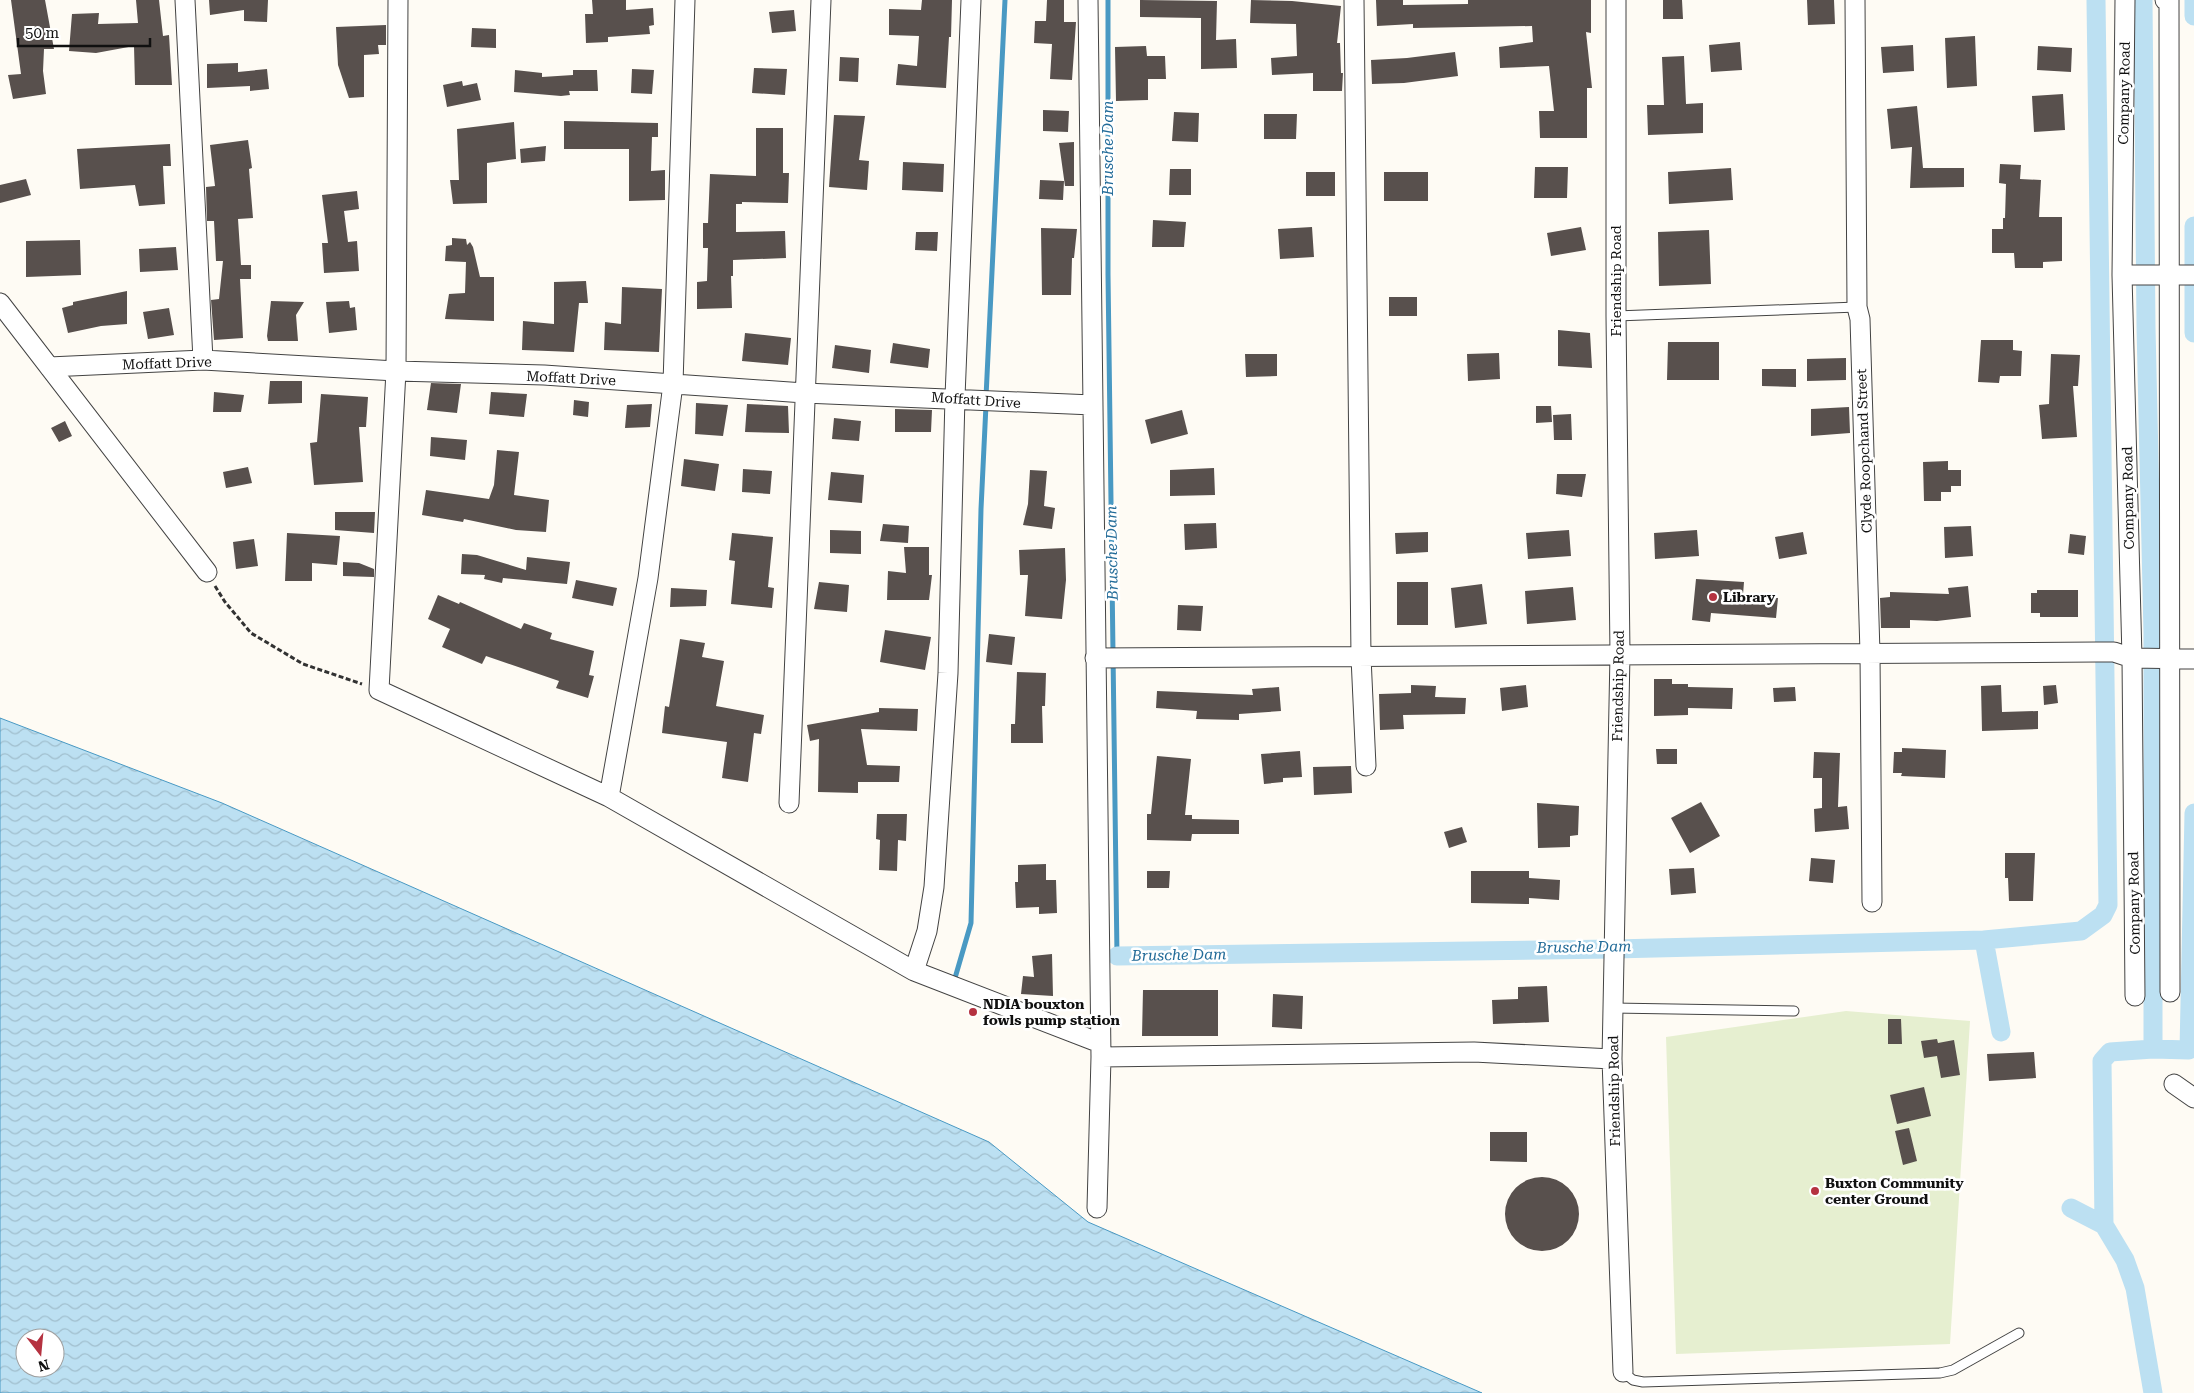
<svg xmlns="http://www.w3.org/2000/svg" width="2194" height="1393" viewBox="0 0 2194 1393" font-family="'Roboto Serif',serif">
<defs>
<pattern id="water-waves" width="16" height="10" patternUnits="userSpaceOnUse" patternTransform="scale(1.25)"><rect width="16" height="10" fill="#bce0f2"/><path d="M0 5q4-4 8 0t8 0" fill="none" stroke="#a1bfce"/></pattern>
</defs>
<rect width="100%" height="100%" fill="#fefbf4"/>
<path fill="#e6efd0" d="M1846 1011 1970 1021 1950 1344 1676 1354 1666 1037Z"/>
<path fill="url(#water-waves)" stroke="#4999c3" fill-rule="evenodd" d="M0 718 222 803 989 1142 1088 1222 1482 1393H0ZM25 1338H55V1368H25Z"/>
<g fill="none" stroke-linecap="round" stroke-linejoin="round">
<path stroke="#4999c3" stroke-width="5" d="M1108 0V274L1117 956
M986 397 1005 0
M955 978 971 923 981 509 986 405"/>
<path stroke="#bce0f2" stroke-width="19" d="M2143 0 2146 327 2153 634V1049L2110 1052 2102 1061 2104 1225 2125 1260 2135 1288 2153 1393
M2194 0V16
M2194 226V333
M1984 940 2081 931 2103 915 2108 905 2096 0
M1117 956 1614 949 1984 940 2001 1032
M2153 1049 2189 1050 2194 813
M2071 1208 2104 1225"/>
</g>
<path fill="#58504d" d="M11 0H45L54 49H44L43 71 46 94 13 99 8 75 21 74Z
M136 0H159L163 36 169 35 172 85H135L134 46 96 53 69 51 72 14 99 13 98 24 138 23Z
M209 0H268L267 22 244 21V10L210 15Z
M592 0H626V10L653 8 654 25 649 26 650 34 608 37V42L586 43 585 14H593Z
M922 0H952L951 37H949L946 88 896 85 898 64 917 66 919 36 889 35V9L921 10Z
M1047 0H1064V22H1076L1072 80 1050 79 1052 44 1034 43 1035 21H1046Z
M1140 0 1217 1 1216 40 1236 39 1237 68 1201 69V18L1140 17Z
M1251 0 1292 1 1341 6 1337 43H1340L1341 73H1343L1342 91H1313V73L1272 75 1271 58 1297 56 1296 24 1250 23Z
M1376 0H1403V5L1468 4V0H1591V33L1586 32 1592 88H1587V138H1540L1539 111H1554L1549 66 1500 68 1499 47 1533 42 1532 26 1413 28V24L1377 26Z
M1663 0H1682L1683 19H1663Z
M1807 0H1834L1835 24 1808 25Z
M794 10 796 31 772 33 769 12Z
M386 25V45H378L379 54 364 55V97L349 98 338 65 336 27Z
M472 28 496 29V48L471 47Z
M1975 36 1977 86 1947 88 1945 38Z
M1740 42 1742 70 1711 72 1709 45Z
M1913 45 1914 71 1883 73 1881 47Z
M1146 46 1147 56H1165L1166 79H1148V100L1116 101 1115 47Z
M2038 46 2072 48 2071 72 2037 70Z
M1455 52 1458 76 1404 83 1372 84 1371 60 1407 58Z
M1684 56 1686 104 1703 103V133L1648 135 1647 105H1664L1662 57Z
M840 57 859 58 858 82 839 81Z
M238 63V72L267 69 269 89 250 91V86L207 88V64Z
M754 68 787 69 785 95 752 93Z
M632 69 654 70 652 94 631 93Z
M515 70 542 73V77L573 75V70H597L598 91H569L570 95 561 96 514 92Z
M462 81 463 86 477 83 481 100 447 107 443 85Z
M2063 94 2065 130 2034 132 2032 96Z
M1917 106 1923 168H1964V187L1910 188 1912 147 1891 149 1887 109Z
M1043 110 1069 111 1068 132 1043 131Z
M1174 112 1199 113 1198 142 1172 141Z
M1264 114H1297L1296 139H1264Z
M834 115 865 116 859 160 869 161 867 190 829 187Z
M564 121 658 123V137H652L651 171 665 170V200L629 201V149H564Z
M514 122 516 159 487 163V203L453 204 450 180H459L457 129Z
M756 128H783V173H789L788 203 742 202V204H736V232L785 231 786 258 733 260V276H731L732 308 697 309V282L707 281 708 248H703V223H708L710 174 756 176Z
M248 140 252 168 249 169 253 218 238 219 241 265H251V279H240L243 338 214 340 211 300 219 299 223 261H216L214 221H207L206 187 215 186 210 145Z
M1074 142V186H1065L1059 143Z
M170 144 171 166H163L165 204 139 206 135 185 80 189 77 149Z
M546 146 545 161 521 163 520 149Z
M903 162 944 164 943 192 902 190Z
M2000 164 2021 165 2020 179 2041 180 2039 217H2062V261L2043 262V268H2015L2014 253H1992V229H2003V218H2005L2006 184 1999 183Z
M1535 167H1568L1567 198H1534Z
M1731 168 1733 200 1669 204 1668 172Z
M1170 169H1191V195H1169Z
M1306 172H1335V196H1306Z
M1384 172H1428V201H1384Z
M26 179 31 195 0 203V185Z
M1040 180 1064 181 1063 200 1039 199Z
M357 191 359 209 344 211 348 242 357 241 359 271 324 273 322 243H328L322 195Z
M1153 220 1186 222 1184 247H1152Z
M1312 227 1314 257 1280 259 1278 229Z
M1581 227 1586 250 1551 256 1547 233Z
M1041 228 1077 229 1074 258H1072L1071 295H1042Z
M1709 230 1711 284 1659 286 1658 232Z
M916 232H938L937 251 915 250Z
M452 238 466 239 467 245 470 242 473 247 480 277H494V321L445 319 449 294 465 293 466 262 445 261 446 246 452 245Z
M80 240 81 275 26 277V241Z
M176 247 178 270 140 272 139 249Z
M586 281 588 303H579L574 352 522 350 523 321 554 324V282Z
M622 287 662 289 659 352 604 350 605 322 621 324Z
M127 291V324L101 326 68 333 62 308 73 305V302Z
M1389 297H1417V316H1389Z
M271 301 304 302 296 315 298 341H268L267 336Z
M349 301 350 308 355 307 357 330 329 333 326 302Z
M169 308 174 335 148 339 143 312Z
M1558 330 1590 333 1592 368 1558 366Z
M745 333 791 338 788 365 742 361Z
M1981 340H2013V350L2022 351 2021 376H2000L1999 383 1978 382Z
M1668 342H1719V380H1667Z
M893 343 930 349 928 368 890 363Z
M835 345 871 350 869 373 832 368Z
M1499 353 1500 379 1468 381 1467 354Z
M1245 354H1277V376L1246 377Z
M2051 354 2080 355 2078 386H2073L2077 437 2042 439 2039 405 2049 404Z
M1846 358V380L1807 381V359Z
M1762 369H1796V387L1762 386Z
M270 381H302V403L268 404Z
M431 383 461 384 457 413 427 410Z
M214 392 244 395 241 412H213Z
M491 392 527 394 524 417 489 414Z
M321 394 368 397 366 427H359L363 482 314 485 310 443 317 442Z
M574 400 589 402 588 417 573 415Z
M696 403 728 405 723 436 695 434Z
M652 404 650 427 625 428 627 405Z
M747 404 788 406 789 433 745 432Z
M1536 406H1551L1552 422 1536 423Z
M1849 407 1850 433 1811 436V409Z
M895 409 932 410 931 432H895Z
M1182 410 1188 434 1151 444 1145 420Z
M1571 414 1572 440H1554L1553 415Z
M834 418 861 421 859 441 832 439Z
M65 421 72 436 59 442 51 428Z
M431 437 467 440 465 460 430 456Z
M497 450 519 452 514 495 549 500 546 532 516 530 464 519 463 522 422 515 426 490 489 499 494 485Z
M684 459 719 464 715 491 681 486Z
M1948 461V470H1961V486H1951V492H1941V501H1924L1923 462Z
M248 467 252 483 226 488 223 472Z
M1214 468 1215 495 1170 496V470Z
M743 469 772 471 770 494 742 492Z
M1030 470 1047 471 1044 506 1055 508 1052 529 1023 525 1028 504Z
M831 472 864 475 862 503 828 500Z
M1557 474H1586L1582 497 1556 494Z
M335 512H375L374 533 335 530Z
M1216 523 1217 548 1185 550 1184 524Z
M883 524 909 526 908 543 880 541Z
M1971 526 1973 556 1945 558 1944 527Z
M830 530 861 531V554L830 553Z
M1569 530 1571 556 1528 559 1526 533Z
M1697 530 1699 556 1655 559 1654 533Z
M1428 532V552L1396 554 1395 533Z
M1803 532 1807 554 1779 559 1775 537Z
M287 533 340 536 337 565 312 563V581H285Z
M732 533 773 537 768 587 774 588 772 608 731 604 735 561 729 560Z
M2070 534 2086 536 2084 555 2068 553Z
M254 539 258 566 236 569 233 542Z
M904 547H929V575H932L929 600H887L888 571 906 573Z
M1065 548 1066 580 1062 619 1025 616 1028 575H1020L1019 550Z
M462 554 477 555 526 570 527 557 570 562 567 584 503 578 502 583 484 579 485 575 461 574Z
M343 562 359 563 374 569V577L343 576Z
M1696 579 1744 582 1743 595 1778 598 1776 618 1711 613 1710 622 1692 620Z
M576 580 617 588 613 606 572 598Z
M819 582 849 585 847 612 814 609Z
M1397 582H1428V625H1397Z
M1482 584 1487 624 1455 628 1451 588Z
M1968 586 1971 617 1937 621 1910 620V628H1881L1880 598 1890 597V592L1949 594 1948 588Z
M1573 587 1576 620 1527 624 1525 591Z
M671 588 707 590 706 606 670 607Z
M2037 590H2078V617H2040V613H2031V593H2037Z
M438 595 459 604 460 602 521 629 524 623 552 633 550 639 594 651 589 675 594 676 588 698 556 688 559 681 486 656 482 664 442 647 450 629 428 619Z
M1178 605 1203 606 1201 631 1177 630Z
M885 630 931 637 925 670 880 662Z
M989 634 1015 637 1012 665 986 662Z
M680 639 705 643 702 657 724 661 716 706 764 715 761 734 754 733 748 782 722 778 727 742 662 733 665 706 669 707Z
M1017 672 1046 673 1045 706H1042L1043 743H1011V724H1015Z
M1654 679H1672V684H1688V687L1733 688 1732 709 1688 708V715L1654 716Z
M1411 685 1436 686 1435 697 1466 698 1465 714 1403 715 1404 729 1380 730 1379 694 1411 693Z
M1526 685 1528 707 1502 711 1500 688Z
M2001 685 2002 712 2038 711V729L1982 731 1981 686Z
M2056 685 2058 703 2044 705 2043 686Z
M1279 687 1281 711 1239 714V720L1196 719 1197 711 1156 708 1157 691 1253 695 1252 689Z
M1795 687 1796 701 1774 702 1773 688Z
M879 708 918 709 917 731 861 729 867 765 900 766 899 782H858V793L818 792 819 739 810 741 807 725 879 712Z
M1902 748 1946 750 1945 778 1901 776 1902 773H1893L1894 752H1902Z
M1656 749H1677V764H1657Z
M1300 751 1302 777 1283 778V782L1264 784 1261 754Z
M1814 752 1840 753 1838 807 1847 806 1849 829 1815 832 1814 809 1822 808V778H1813Z
M1157 756 1191 759 1185 815H1192V819L1239 820V834H1192L1191 841 1147 840V814H1151Z
M1351 766 1352 793 1314 795 1313 767Z
M1701 802 1720 836 1690 853 1671 818Z
M1537 803 1579 806 1578 835 1570 836V847L1538 848Z
M877 814H907L906 841 898 840 897 871 879 870 880 840 876 839Z
M1462 827 1467 842 1449 848 1444 832Z
M2005 853H2035L2033 901H2009L2008 878H2005Z
M1811 858 1835 860 1833 883 1809 881Z
M1046 864V880H1056L1057 913 1039 914V907L1016 908 1015 882H1018V865Z
M1694 868 1696 893 1671 895 1669 869Z
M1147 871H1170L1169 888H1147Z
M1471 871H1529V878L1560 880 1559 900 1529 898V904L1471 903Z
M1052 954 1053 996 1021 994 1023 976 1034 977 1032 956Z
M1547 986 1549 1022 1493 1024 1492 1000 1518 999V987Z
M1143 990H1218V1036H1142Z
M1273 994 1303 996 1302 1029 1272 1027Z
M1888 1019H1901L1902 1044H1888Z
M1937 1039 1938 1043 1954 1040 1960 1075 1941 1078 1937 1056 1924 1058 1921 1041Z
M2034 1052 2036 1078 1989 1081 1987 1054Z
M1924 1087 1931 1116 1897 1124 1890 1095Z
M1909 1128 1917 1161 1903 1165 1895 1131Z
M1490 1132H1527V1162L1490 1161Z
M1505 1214a37 37 0 1 1 74 0a37 37 0 1 1-74 0Z"/>
<g fill="none" stroke-linecap="round" stroke-linejoin="round">
<defs>
<path id="lane" d="M1616 316 1857 307
M1613 1008 1794 1011
M1623 1372 1633 1380 1643 1382 1940 1373 1953 1370 2019 1333"/>
<path id="street" d="M185 0 203 360
M398 0 396 371 379 690 609 797 914 971 1100 1043
M1088 0 1101 1057 1474 1052 1612 1059
M1354 0 1361 657 1366 766
M1616 0V316L1620 654 1612 1059 1623 1372
M1855 0 1857 307 1860 319 1870 653 1872 902
M2125 0 2122 275 2132 658 2135 996
M2165 0H2169L2170 992
M2122 275H2194
M0 303 207 572
M49 367 203 360 396 371 544 375 804 393 1093 405
M1095 658 2097 652H2114L2132 658 2194 659
M609 797 648 578 673 384 685 0
M789 803 821 0
M914 971 927 931 934 887 948 673 955 397 971 0
M2174 1084 2194 1098
M1097 1208 1101 1057"/>
</defs>
<use href="#lane" stroke="#434343" stroke-width="11"/>
<use href="#street" stroke="#434343" stroke-width="21"/>
<path stroke="#323232" stroke-width="3" stroke-dasharray="5 2.5" stroke-linecap="butt" d="M215 586 225 602 251 633 303 664 362 684"/>
<use href="#lane" stroke="#fff" stroke-width="9"/>
<use href="#street" stroke="#fff" stroke-width="19"/>
</g>
<g fill="#b53240" stroke="#fff" stroke-width="2">
<circle cx="1713" cy="597" r="5"/>
<circle cx="973" cy="1012" r="5"/>
<circle cx="1815" cy="1191" r="5"/>
</g>
<g text-anchor="middle" stroke-width="5" stroke-linejoin="round" paint-order="stroke">
<g font-size="14" fill="#101010" stroke="#fff">
<text transform="translate(2124 93) rotate(-89)" y="5">Company Road</text>
<text transform="translate(1616 281) rotate(-90)" y="5">Friendship Road</text>
<text transform="translate(167 363) rotate(-2)" y="5">Moffatt Drive</text>
<text transform="translate(571 378) rotate(3)" y="5">Moffatt Drive</text>
<text transform="translate(976 400) rotate(4)" y="5">Moffatt Drive</text>
<text transform="translate(1864 451) rotate(-92)" y="5">Clyde Roopchand Street</text>
<text transform="translate(2128 498) rotate(-91)" y="5">Company Road</text>
<text transform="translate(1618 686) rotate(-89)" y="5">Friendship Road</text>
<text transform="translate(2134 903) rotate(-91)" y="5">Company Road</text>
<text transform="translate(1614 1091) rotate(-91)" y="5">Friendship Road</text>
</g>
<g font-size="14" font-weight="bold" fill="#101010" stroke="#fff" text-anchor="start">
<text x="1723" y="602">Library</text>
<text x="983" y="1009">NDIA bouxton<tspan x="983" dy="16">fowls pump station</tspan></text>
<text x="1825" y="1188">Buxton Community<tspan x="1825" dy="16">center Ground</tspan></text>
</g>
<g font-size="15" font-style="italic" fill="#226b98" stroke="#fff">
<text transform="translate(1108 148) rotate(-90)" y="5">Brusche Dam</text>
<text transform="translate(1112 553) rotate(-91)" y="5">Brusche Dam</text>
<text transform="translate(1584 947) rotate(-1)" y="5">Brusche Dam</text>
<text transform="translate(1179 955) rotate(-1)" y="5">Brusche Dam</text>
</g>
</g>
<g transform="translate(40 1353) rotate(164)"><circle r="24" fill="#ffffff" stroke="#9f9f9f"/>
<path d="M0-4L9 19L0 12L-9 19Z" fill="#b53240"/>
<text y="-8" font-size="14" font-weight="bold" text-anchor="middle" fill="#101010">N</text>
</g>
<path d="M18 38v8h132v-8" fill="none" stroke="#101010" stroke-width="2.5"/>
<text x="25" y="38" font-size="15" fill="#101010" stroke="#ffffff" stroke-width="4" paint-order="stroke">50 m</text>
</svg>
